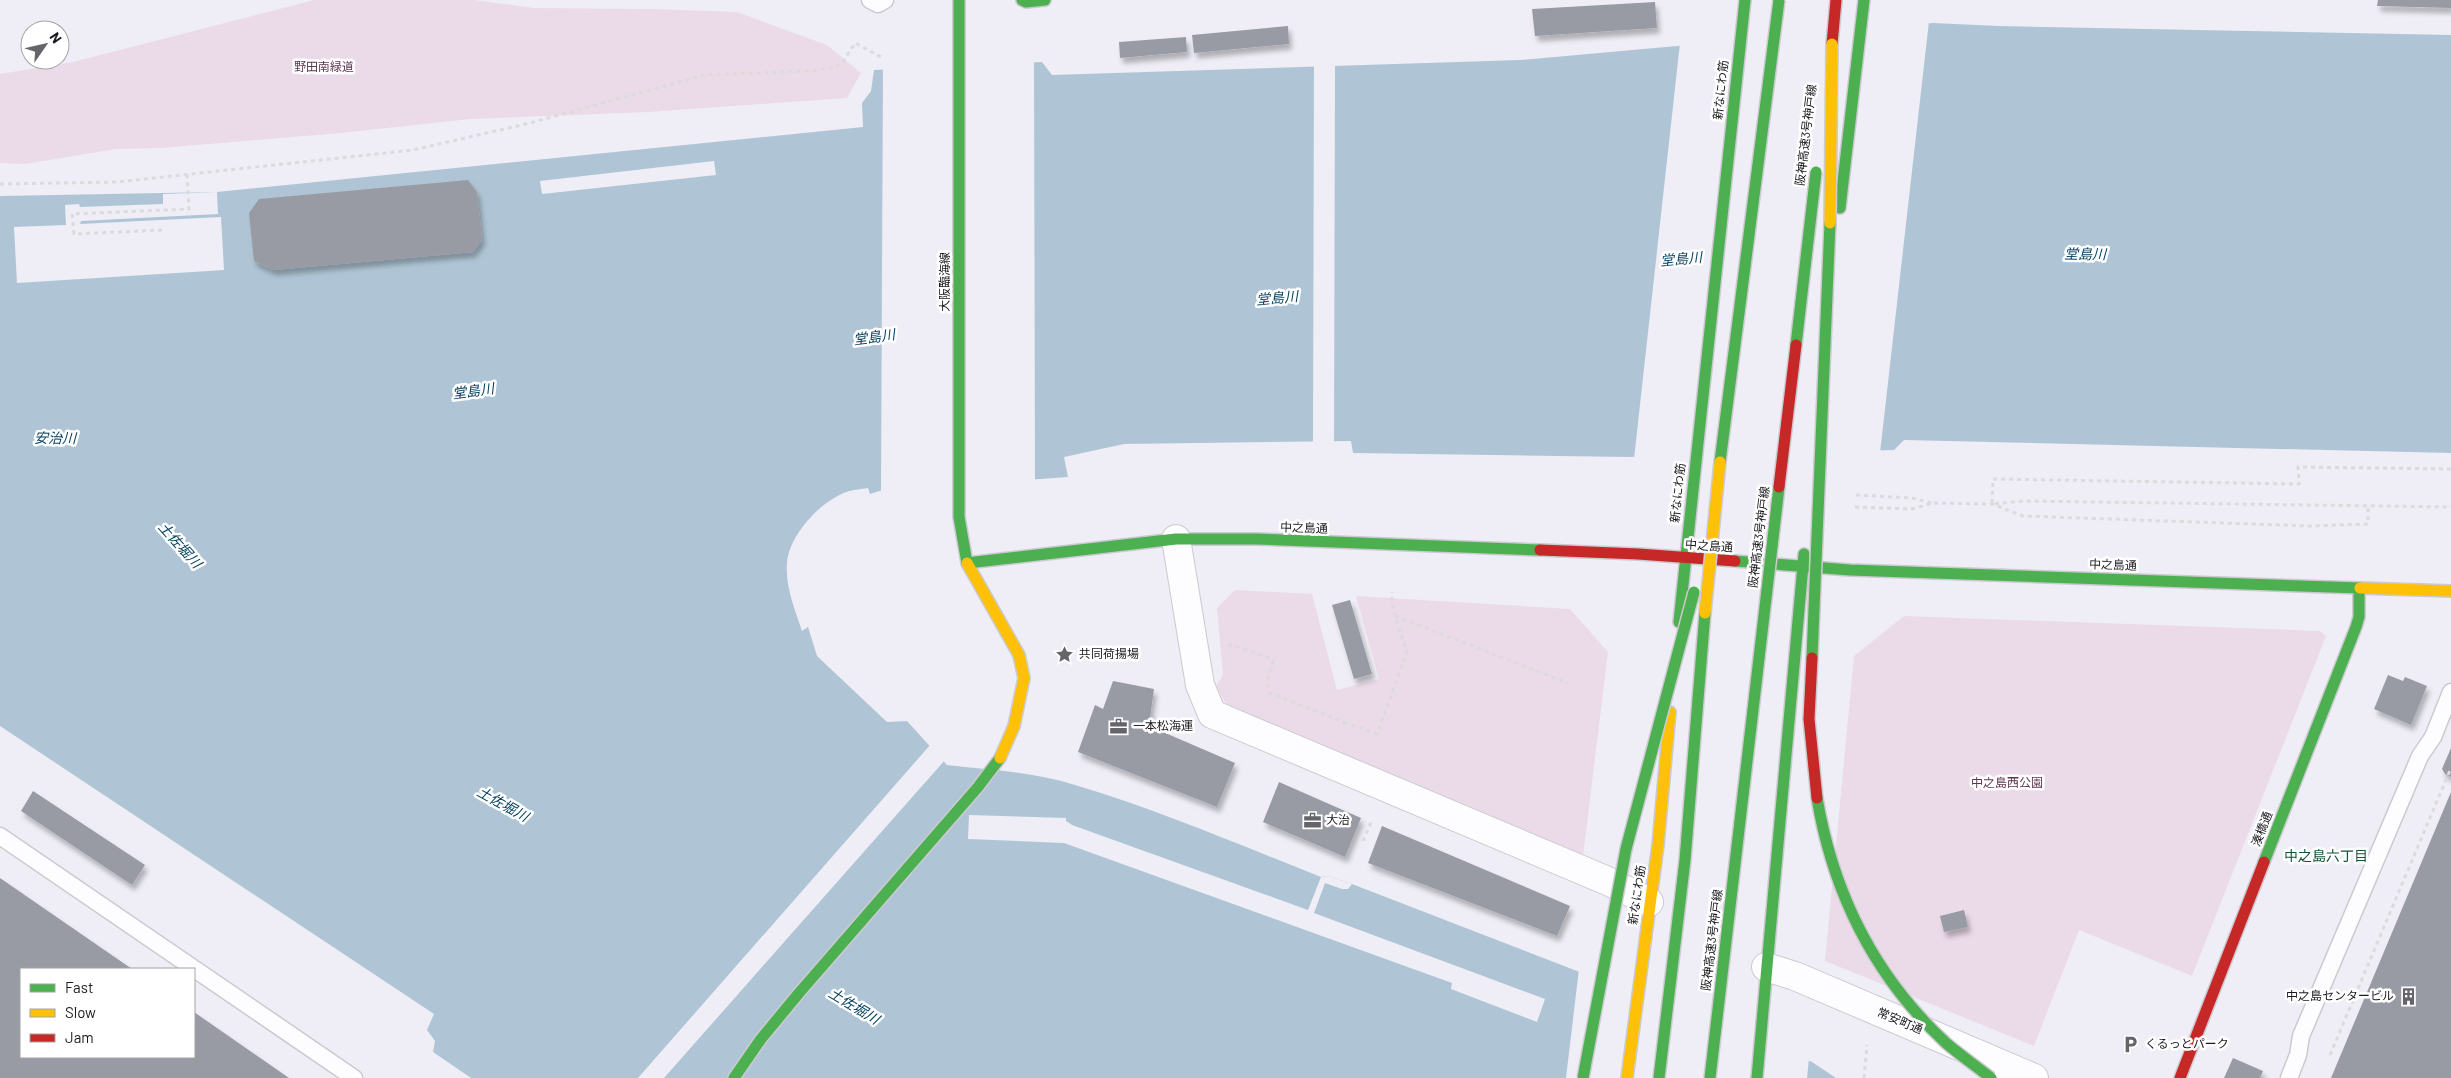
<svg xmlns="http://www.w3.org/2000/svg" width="2451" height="1078" viewBox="0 0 2451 1078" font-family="Barlow,'Noto Sans JP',sans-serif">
<defs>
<filter id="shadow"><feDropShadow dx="3" dy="5.5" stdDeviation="2.5" flood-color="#0004"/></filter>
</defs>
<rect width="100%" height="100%" fill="#efeef6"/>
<path fill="#ebdbe8" d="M314 0H474L534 8 652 9 737 12 827 45 861 73 847 98 649 112 471 119 341 133 162 148 116 149 25 164 0 163V74L73 62Z
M1235 590 1312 594 1337 690 1379 679 1356 596 1570 609 1608 652 1583 857 1226 704 1216 686 1223 675 1217 608Z
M1904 616 2320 631 2326 636 2192 976 2079 930 2034 1046 1825 961 1854 656Z"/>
<path fill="#afc5d5" d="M1933 23 1999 26 2451 35V453L1904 440 1894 450 1629 457 1353 453 1351 441 1124 444 1064 457 1068 477 883 490 870 494 868 488C861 489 852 490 846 492 820 502 789 535 787 563 785 586 795 610 802 631L808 627 817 656 887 722 907 721 947 765C990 770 1034 772 1075 785 1159 810 1240 845 1321 877L1328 876 1352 884 1812 1062 1836 1078H471L433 1052 435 1041 427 1030 434 1014 0 726V196L217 192 863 127 862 103 871 91 874 70 1042 62 1052 75 1520 60Z"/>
<path fill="#efeef6" d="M1929 21 1880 453 1634 459 1680 43Z
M1034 60 1035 482 881 493 883 67Z
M1335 63 1334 443 1313 444 1314 64Z
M714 161 716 175 542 194 540 181Z
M217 192 218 214 81 221 80 224 221 217 224 270 17 283 14 227 66 225 65 205 79 204 80 207 163 204V194Z
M931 744 945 760 664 1078H638Z
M969 815 1066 818V821L1072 825 1308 910 1321 877 1328 876 1352 884 1348 889H1342L1325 883 1314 913 1545 999 1537 1022 1451 989 1452 983 1064 843 968 839Z
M1579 969 1809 1058 1807 1078H1566Z"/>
<path fill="#999ba4" filter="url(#shadow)" d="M2378 0H2451V8L2377 6Z
M1655 2 1657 28 1535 36 1532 9Z
M1288 26 1289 44 1194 53 1192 35Z
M1186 37 1187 52 1120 58 1119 42Z
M468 180 477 192 482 240 473 252 273 270 254 261 249 213 259 199Z
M1350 600 1372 674 1354 679 1332 605Z
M2388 675 2403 681 2405 677 2427 686 2411 725 2374 709Z
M1113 681 1154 689 1149 726 1235 763 1217 807 1078 752 1095 705 1103 709Z
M2451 748V777L2445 774 2442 769Z
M1279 782 1361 818 1345 857 1263 822Z
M33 791 145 865 132 885 21 811Z
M2451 792V1078H2331L2417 873Z
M1382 826 1570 906 1557 936 1368 863Z
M0 878 132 969H21V1057H194V1012L289 1078H0Z
M1964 910 1968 927 1944 932 1940 916Z
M2233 1058 2263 1071 2260 1078H2224Z"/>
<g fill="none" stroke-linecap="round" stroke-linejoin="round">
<defs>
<path id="lane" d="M870 0 878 4 885 0
M0 836 354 1078
M2289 1078 2298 1055 2301 1036 2420 756 2433 737 2451 692"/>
<path id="street" d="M1176 539 1200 685 1212 714 1610 882 1649 902
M1766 967 1795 976 2034 1078"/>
<path id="fast" d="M959 0V517L967 563
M1022 0 1026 2 1045 0
M1840 208 1864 0
M1735 561 1850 570 2360 588
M967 563 1176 539H1256L1540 550
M1679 622 1745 0
M2264 862 2356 627 2359 617V589
M734 1078 761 1039 799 993 978 787 1000 758
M1757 1078 1804 554"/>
<path id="slow" d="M967 563 1019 655 1024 678 1014 726 1000 758
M2360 588 2451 591
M1627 1078 1658 845 1670 712"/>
<path id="jam" d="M1832 44 1836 0
M1540 550 1638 554 1735 561
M2180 1078 2264 862"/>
</defs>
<use href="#lane" stroke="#cbcad0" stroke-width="19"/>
<use href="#street" stroke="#cbcad0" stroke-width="30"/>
<use href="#fast" stroke="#cbcad0" stroke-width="14"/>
<use href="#slow" stroke="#cbcad0" stroke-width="14"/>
<use href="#jam" stroke="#cbcad0" stroke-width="14"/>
<path stroke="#dbdadd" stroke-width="3" stroke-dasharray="4 4" stroke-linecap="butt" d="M0 184 117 182 413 150 530 123 704 75 810 71 833 68 843 62 855 43 883 58
M162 230 74 234 72 214 189 209 187 173
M2451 469 2298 467 2299 484 1993 479 1992 504 2023 501 2451 507
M1856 495 1912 498 1932 503
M1855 507 1912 509 1933 503 1992 504 2023 516 2310 526 2368 524V505
M1395 616 1568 683
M1228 644 1270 658 1273 662 1267 684 1270 693 1344 722 1341 729
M1344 722 1377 734 1407 652 1392 604V592
M1363 841 1372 820
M2330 1055 2451 768
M1864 1078 1867 1045"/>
<use href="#lane" stroke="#fdfcfe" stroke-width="16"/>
<use href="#street" stroke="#fdfcfe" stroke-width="28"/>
<use href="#fast" stroke="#4caf50" stroke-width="11"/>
<use href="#slow" stroke="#ffc107" stroke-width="11"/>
<use href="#jam" stroke="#c62828" stroke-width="11"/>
<defs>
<path id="fast-bridge" d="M1796 345 1816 172
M1720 462 1779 0
M1812 658 1830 223
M1817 798C1833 893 1875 977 1946 1043 1960 1055 1976 1066 1991 1078
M1583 1078 1626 849 1694 592
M1659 1078 1685 860 1705 613
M1710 1078 1779 487"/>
<path id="slow-bridge" d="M1830 223 1832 44
M1705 613 1720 462"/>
<path id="jam-bridge" d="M1779 487 1796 345
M1812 658 1809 719 1817 798"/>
</defs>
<use href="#fast-bridge" stroke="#cccbcf" stroke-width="14" stroke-linecap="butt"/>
<use href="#slow-bridge" stroke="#cccbcf" stroke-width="14" stroke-linecap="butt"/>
<use href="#jam-bridge" stroke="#cccbcf" stroke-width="14" stroke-linecap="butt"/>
<use href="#fast-bridge" stroke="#4caf50" stroke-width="11"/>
<use href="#slow-bridge" stroke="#ffc107" stroke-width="11"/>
<use href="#jam-bridge" stroke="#c62828" stroke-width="11"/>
</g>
<defs>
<symbol id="sight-bare" viewBox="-9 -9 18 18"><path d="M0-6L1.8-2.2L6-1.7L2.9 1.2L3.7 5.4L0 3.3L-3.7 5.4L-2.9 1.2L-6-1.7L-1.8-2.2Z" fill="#65646a" stroke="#fff" stroke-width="2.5" paint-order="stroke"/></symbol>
<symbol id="office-bare" viewBox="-9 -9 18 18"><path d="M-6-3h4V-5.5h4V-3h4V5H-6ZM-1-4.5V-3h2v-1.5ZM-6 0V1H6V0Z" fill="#65646a" stroke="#fff" stroke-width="2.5" paint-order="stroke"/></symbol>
<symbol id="building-bare" viewBox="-9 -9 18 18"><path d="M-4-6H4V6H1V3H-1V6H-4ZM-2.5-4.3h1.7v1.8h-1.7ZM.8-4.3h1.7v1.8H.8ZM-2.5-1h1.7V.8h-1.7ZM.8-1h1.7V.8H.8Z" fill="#65646a" stroke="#fff" stroke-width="2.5" paint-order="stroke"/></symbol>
<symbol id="parking-bare" viewBox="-9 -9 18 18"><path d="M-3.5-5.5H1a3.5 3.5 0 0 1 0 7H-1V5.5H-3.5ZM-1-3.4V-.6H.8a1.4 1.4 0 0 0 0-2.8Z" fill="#65646a" stroke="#fff" stroke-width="2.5" paint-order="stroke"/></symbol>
</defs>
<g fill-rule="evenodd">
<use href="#sight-bare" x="1052" y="642" width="25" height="25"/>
<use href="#office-bare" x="1106" y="714" width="25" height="25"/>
<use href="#office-bare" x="1300" y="808" width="25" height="25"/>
<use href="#building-bare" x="2396" y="984" width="25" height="25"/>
<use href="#parking-bare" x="2118" y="1032" width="25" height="25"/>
</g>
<g text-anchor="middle" stroke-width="5" stroke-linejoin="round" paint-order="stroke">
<g font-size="12" fill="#603653" stroke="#fff">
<text x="324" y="71">野田南緑道</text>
<text x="2007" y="787">中之島西公園</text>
</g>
<g font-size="12" fill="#1a1a1f" stroke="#fff">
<text transform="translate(1721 90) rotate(-84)" y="4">新なにわ筋</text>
<text transform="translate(1806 135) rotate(-83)" y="4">阪神高速3号神戸線</text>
<text transform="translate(945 282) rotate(-90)" y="4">大阪臨海線</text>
<text transform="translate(1678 493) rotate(-84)" y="4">新なにわ筋</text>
<text transform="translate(1304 528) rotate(2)" y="4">中之島通</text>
<text transform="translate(1759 537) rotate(-83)" y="4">阪神高速3号神戸線</text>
<text transform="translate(1709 546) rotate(4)" y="4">中之島通</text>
<text transform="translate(2113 565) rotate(2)" y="4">中之島通</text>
<text transform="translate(2262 829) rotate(-69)" y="4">湊橋通</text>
<text transform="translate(1637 895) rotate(-82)" y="4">新なにわ筋</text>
<text transform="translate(1712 940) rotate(-83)" y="4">阪神高速3号神戸線</text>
<text transform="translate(1900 1021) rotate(23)" y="4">常安町通</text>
</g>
<g font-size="12" fill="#1a1a1f" stroke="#fff" text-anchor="start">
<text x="1079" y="658">共同荷揚場</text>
<text x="1133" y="730">一本松海運</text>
<text x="1326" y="824">大治</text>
<text x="2394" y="1000" text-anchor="end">中之島センタービル</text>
<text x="2145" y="1048">くるっとパーク</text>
</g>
<g font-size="14" font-style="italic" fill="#07425f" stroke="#fff">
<text transform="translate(2085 254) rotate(1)" y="5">堂島川</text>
<text transform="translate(1681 259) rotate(-5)" y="5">堂島川</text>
<text transform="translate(1277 298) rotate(-5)" y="5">堂島川</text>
<text transform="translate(874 337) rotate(-8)" y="5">堂島川</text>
<text transform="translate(473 391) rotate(-8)" y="5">堂島川</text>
<text transform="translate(55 438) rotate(1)" y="5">安治川</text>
<text transform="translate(180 545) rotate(48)" y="5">土佐堀川</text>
<text transform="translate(503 804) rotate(29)" y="5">土佐堀川</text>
<text transform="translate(854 1006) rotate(31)" y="5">土佐堀川</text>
</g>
<g font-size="14" fill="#125337" stroke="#fff">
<text x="2326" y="861">中之島六丁目</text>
</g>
</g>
<rect x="20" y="968" width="175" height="90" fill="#ffffff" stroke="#a3a3a5"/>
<rect x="30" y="984" width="25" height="8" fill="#4caf50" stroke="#a3a3a5"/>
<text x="65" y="993" font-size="15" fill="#1a1a1f">Fast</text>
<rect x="30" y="1009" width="25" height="8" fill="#ffc107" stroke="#a3a3a5"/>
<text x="65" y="1018" font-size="15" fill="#1a1a1f">Slow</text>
<rect x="30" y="1034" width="25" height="8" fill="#c62828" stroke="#a3a3a5"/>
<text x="65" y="1043" font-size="15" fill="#1a1a1f">Jam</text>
<g transform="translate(45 45) rotate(56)"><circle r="24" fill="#ffffff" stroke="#a3a3a5"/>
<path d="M0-4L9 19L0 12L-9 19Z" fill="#65646a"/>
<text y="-8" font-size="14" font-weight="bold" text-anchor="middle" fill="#1a1a1f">N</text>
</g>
</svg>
